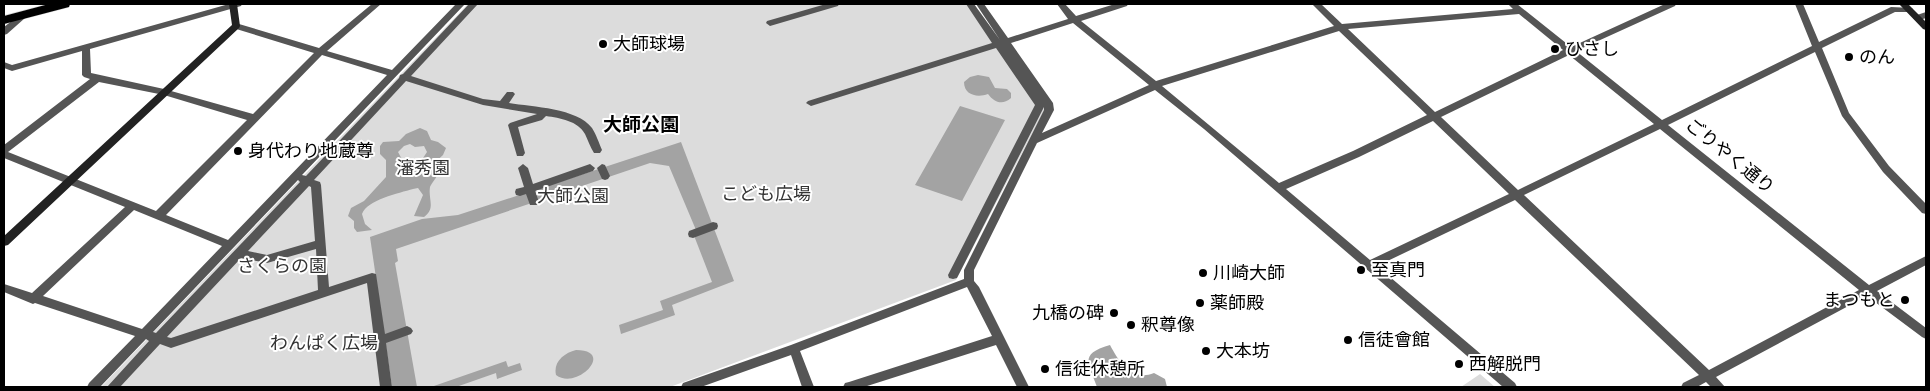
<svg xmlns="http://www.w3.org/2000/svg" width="1930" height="391" viewBox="0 0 1930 391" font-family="'Sofia Sans Condensed','Noto Sans JP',sans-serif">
<rect width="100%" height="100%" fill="#fff"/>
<path fill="#dcdcdc" d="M468 4H974L1046 107 956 280 670 387H101Z
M1480 374 1495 387H1461Z"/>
<path fill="#a3a3a3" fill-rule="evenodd" d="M978 75 989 77 995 88 1007 89 1011 93V98C1002 106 994 102 988 94 977 98 964 95 964 82L970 77Z
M960 106 1005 120 962 201 915 185Z
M420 128 427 131 431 140 438 142 446 148 443 155 430 167 438 173C437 178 432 182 430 187 428 200 436 208 424 217L414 216 423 195 418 188 413 189C399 193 367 200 362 214L365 224 372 230 357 232 354 228V221L348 216 351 208 364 201 386 177V160L380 154V146L383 142 399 141 406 134ZM410 144 415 147 424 146 427 152 421 161 409 165 404 163 398 152 404 146Z
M681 142 734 281 672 305 675 315 621 334 619 325 663 310 660 301 712 282 693 233 696 230 669 166 650 163 396 249 398 261 395 263 417 387H392L370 237 422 219 458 215Z
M1110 345C1119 362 1132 382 1154 373L1165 379 1167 387H1097C1089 364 1078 354 1110 345Z
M576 350C616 350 577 391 556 375 553 362 564 353 576 350Z
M506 361 508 367 520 363 522 370 497 379 496 373 456 387H431Z"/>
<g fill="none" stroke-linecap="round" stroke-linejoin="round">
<defs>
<path id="highway" d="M49 4H70L69 7 4 24V16Z"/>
</defs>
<use href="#highway" stroke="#dbdbdb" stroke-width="1"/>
<path fill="#555" fill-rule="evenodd" d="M229 4H242L241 6 90 49 91 73 164 89 253 114 314 53 233 28 232 26 233 24H239L319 48 372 4H381L327 51 392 70 456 4H465L302 175 306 176 399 78 400 75 403 74 469 4H478L411 76 483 99 500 101 507 92H513L515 94 509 103C533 107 577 108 592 128 596 134 599 143 602 150L600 153H594C590 147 588 140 585 134 578 121 560 118 546 116L542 120 518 127 525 153 523 156H517L508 125 510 123 537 114 483 105 406 81 314 180 320 182 321 185 329 287 372 273 376 274 385 334 407 326 411 328 413 331 411 334 386 343 392 387H380L367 283 171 348 160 344 120 387H107L149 341 146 339 100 387H87L89 383 135 336 35 303 33 304 4 292V284L32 293 125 207 4 158V145L90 79 84 77 82 75V51L12 71 4 68V62L12 65ZM322 55 387 75 228 240 166 215ZM99 82 164 95 247 120 156 211 8 152ZM298 180 300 182 156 333 153 332ZM309 186 311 187 315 241 267 255 248 251ZM134 210 222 246 142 329 43 296ZM316 249 318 290 171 338 167 337 241 258 267 263Z
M826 4H839L838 6 770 26 766 23 767 21Z
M966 4H974L1000 40 976 4H984L1008 38 1068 19 1057 4H1065L1076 16 1115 4H1128L1127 6 1081 21 1156 81 1334 26 1312 4H1321L1342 24 1513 9 1508 4H1517L1571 47 1665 4H1676L1675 6 1576 51 1662 120 1812 46 1795 4H1803L1819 42 1891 7 1912 8 1913 10 1912 12H1895L1822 48 1849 113 1889 166 1926 204V214L1922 213 1883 172 1842 116 1815 52 1668 125 1869 285 1926 256V265L1877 291 1926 328V339L1922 337 1867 296 1716 377 1725 387H1711L1706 382 1697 387H1681L1683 383 1699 375 1515 200 1377 266 1515 383 1517 387H1503L1204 129 1155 90 1037 143 974 270V281L979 287 1029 387H1017L996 345 864 387H843L845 383 849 382 992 336 967 287 800 351 814 387H802L791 355 701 387H681L683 383 791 345 964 279V270L1044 110V107L957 278 953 279 949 278 948 275 1035 105 996 48 811 106 806 103 808 101 992 43ZM1519 14 1563 50 1435 112 1348 29ZM1073 23 1149 85 1042 133 1054 110 1053 103 1011 43ZM1339 31 1427 115 1353 151 1279 183 1162 86ZM1569 55 1654 124 1518 190 1441 117ZM1433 121 1509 194 1370 260 1286 189 1359 157ZM1660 129 1859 290 1709 370 1524 195Z
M1926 12V18L1917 21 1913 18 1914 16Z
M22 13 25 14 26 16 25 18 7 34 4 35V27Z
M523 164 528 168 533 184 590 164 595 168 593 171 535 191 539 202 538 205H530L526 194 520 196 516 195 515 192 516 189 524 187 518 168Z
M602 164 605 165 610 176 608 179 605 180 602 179 597 168Z
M713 222 717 223 718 226 717 229 693 238 689 237 688 234 689 231Z"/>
<path fill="#222" fill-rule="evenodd" d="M229 4H237L240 26 239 28 8 245 4 246V236L232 25Z
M1899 4H1908L1926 22V30L1923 29Z"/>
<use href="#highway" fill="#000" fill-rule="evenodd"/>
</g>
<g fill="#000" stroke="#fff" stroke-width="2">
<circle cx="603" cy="44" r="5"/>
<circle cx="1555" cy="49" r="5"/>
<circle cx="1849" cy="57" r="5"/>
<circle cx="238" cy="151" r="5"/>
<circle cx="1361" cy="270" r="5"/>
<circle cx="1203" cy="273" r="5"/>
<circle cx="1905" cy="300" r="5"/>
<circle cx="1200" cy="303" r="5"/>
<circle cx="1114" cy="313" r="5"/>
<circle cx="1131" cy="325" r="5"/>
<circle cx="1348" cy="340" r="5"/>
<circle cx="1206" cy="351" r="5"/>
<circle cx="1459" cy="364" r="5"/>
<circle cx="1045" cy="369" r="5"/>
</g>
<g text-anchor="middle" stroke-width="4" stroke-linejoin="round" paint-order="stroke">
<g font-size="18" fill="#000" stroke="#fff" text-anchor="start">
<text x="613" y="50">大師球場</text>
<text x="1565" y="55">ひさし</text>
<text x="1859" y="63">のん</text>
<text x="248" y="157">身代わり地蔵尊</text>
<text x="1371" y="276">至真門</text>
<text x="1213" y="279">川崎大師</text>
<text x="1895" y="306" text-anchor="end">まつもと</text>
<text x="1210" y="309">薬師殿</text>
<text x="1104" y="319" text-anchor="end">九橋の碑</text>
<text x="1141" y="331">釈尊像</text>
<text x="1358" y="346">信徒會館</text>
<text x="1216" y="357">大本坊</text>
<text x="1469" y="370">西解脱門</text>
<text x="1055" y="375">信徒休憩所</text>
</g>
<g font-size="18" fill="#000" stroke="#fff">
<text transform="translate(1730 156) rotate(39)" y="6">ごりやく通り</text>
</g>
<g font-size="18" fill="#333" stroke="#fff">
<text x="423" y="174">瀋秀園</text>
<text x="766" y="200">こども広場</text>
<text x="573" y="202">大師公園</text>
<text x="282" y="272">さくらの園</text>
<text x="324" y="349">わんぱく広場</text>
</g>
<g font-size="19" font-weight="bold" fill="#000" stroke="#fff">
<text x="641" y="131">大師公園</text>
</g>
</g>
<rect width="1930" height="391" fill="none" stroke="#000000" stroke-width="10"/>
</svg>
